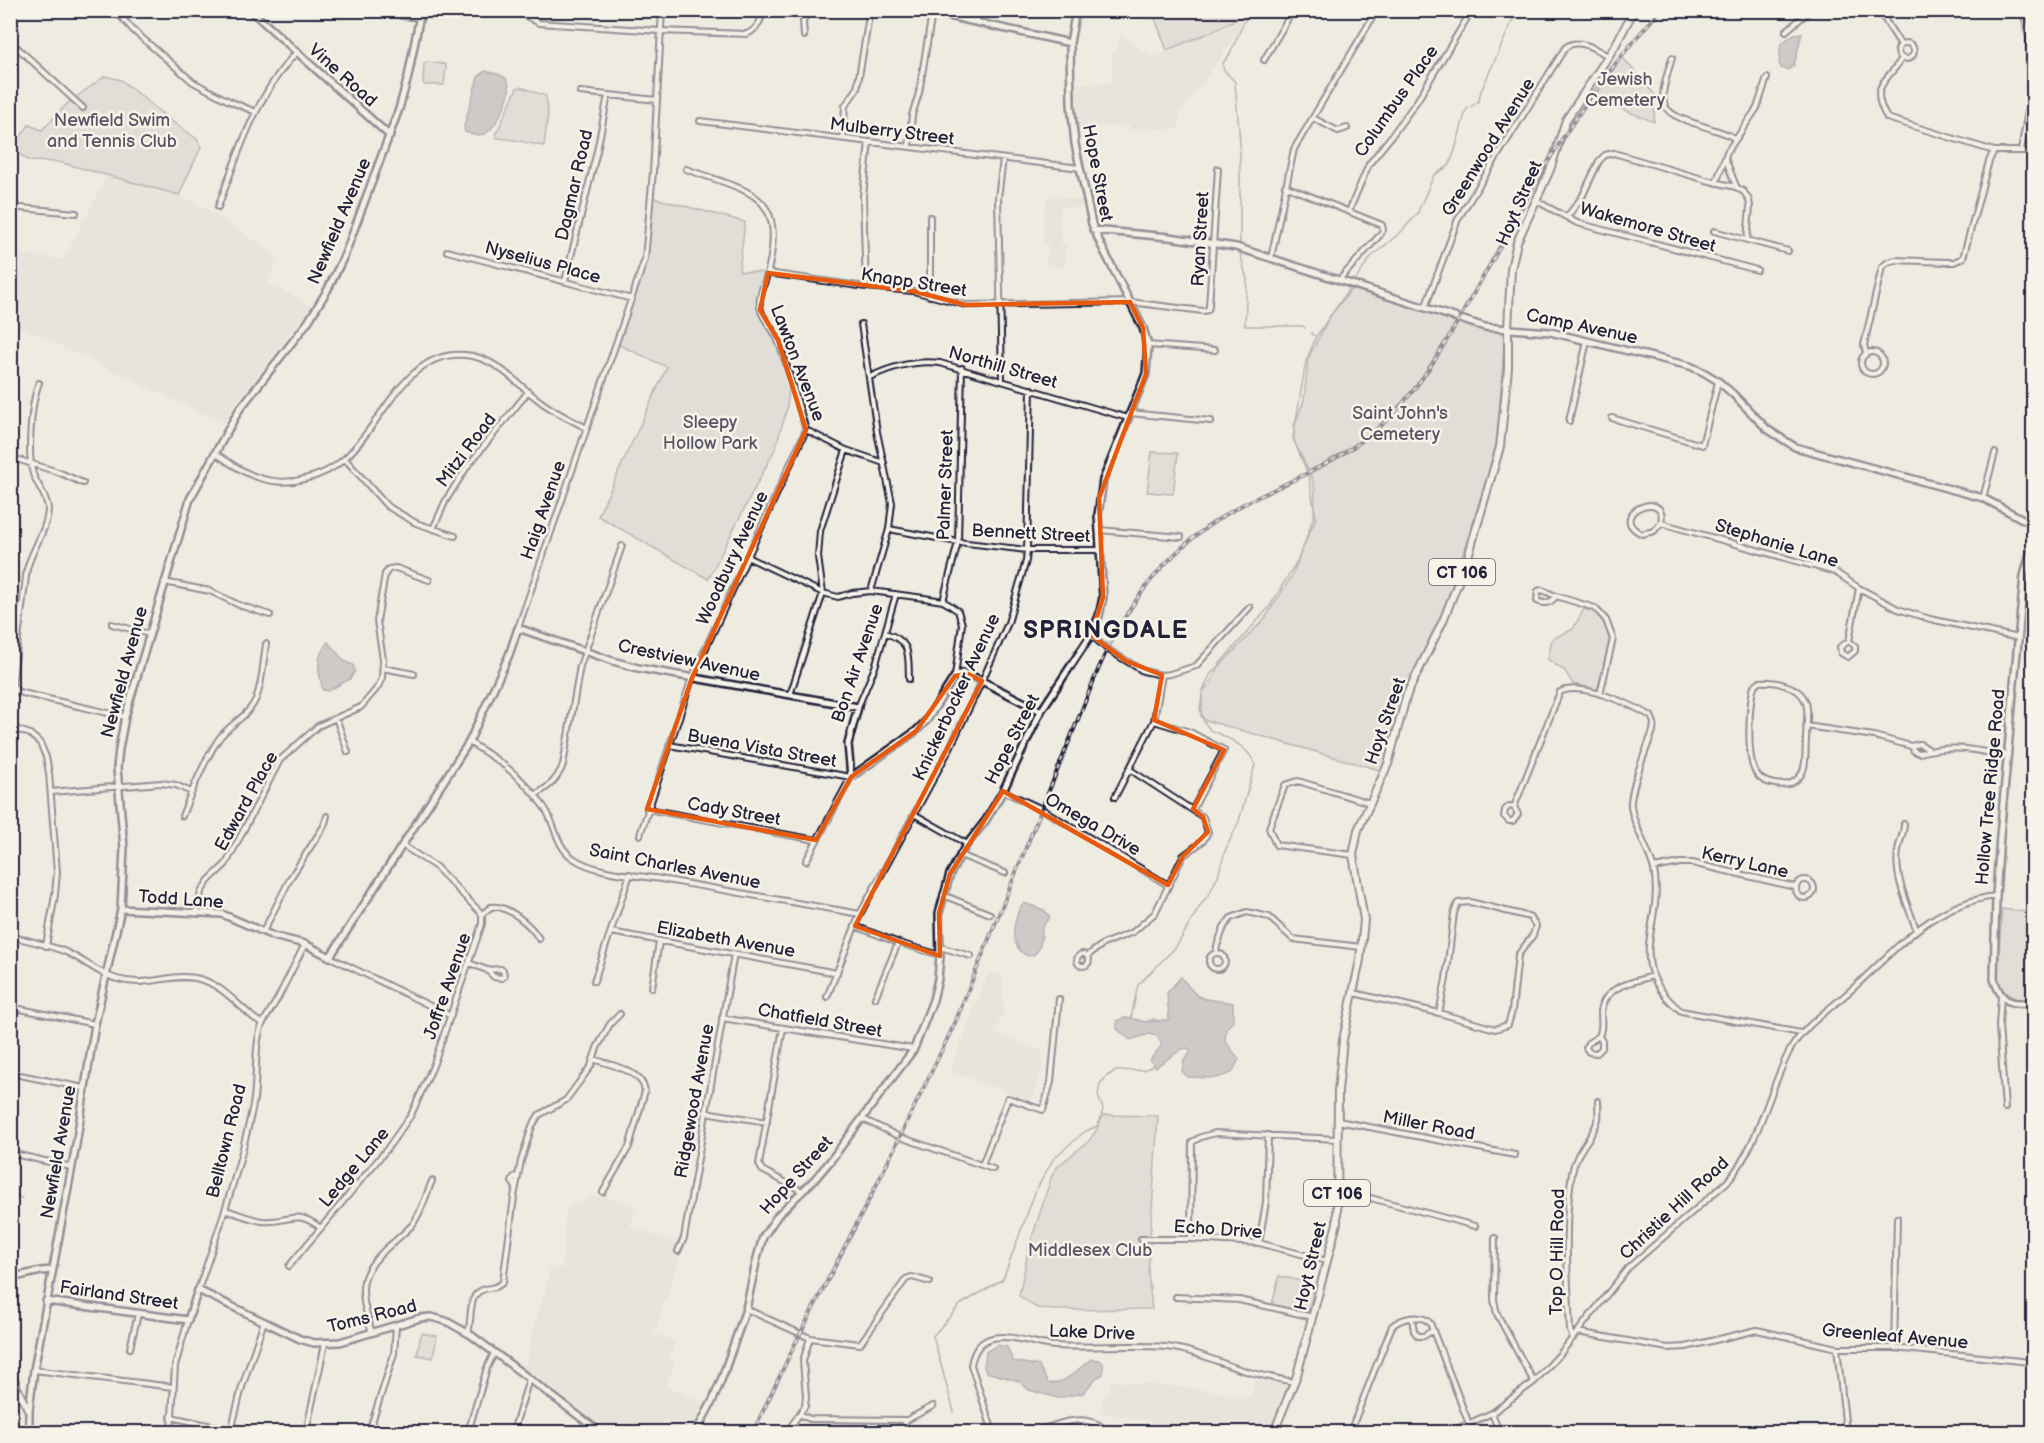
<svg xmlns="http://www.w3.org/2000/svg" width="2044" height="1443" viewBox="0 0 2044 1443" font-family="'Balsamiq Sans',sans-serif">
<rect width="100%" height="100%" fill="#eeebe1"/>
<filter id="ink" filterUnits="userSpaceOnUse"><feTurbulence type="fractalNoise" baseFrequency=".0167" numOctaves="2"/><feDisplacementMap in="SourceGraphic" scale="12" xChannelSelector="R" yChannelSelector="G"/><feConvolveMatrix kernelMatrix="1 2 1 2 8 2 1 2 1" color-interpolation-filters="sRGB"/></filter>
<g filter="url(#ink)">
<path fill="#dfdcd4" d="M1252 11 1205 80 1182 110 1179 116V129L1130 130 1129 126 1078 128 1075 84 1113 82 1111 53 1118 48 1120 33 1152 57 1211 32Z
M107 176 179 195 213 212 279 257 268 282 312 306 237 402 224 424 16 325 11 337V252L63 260Z
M1047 196 1082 200 1081 208 1061 207 1059 229 1062 230 1061 243 1066 244 1064 268 1046 266 1048 245 1044 244 1043 220Z
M989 971 1003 975 1004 1011 995 1033 1042 1051V1070L1031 1101 950 1071Z
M591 1196 612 1199 638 1206 630 1226 684 1247 654 1333 676 1341 669 1359 675 1362 666 1386 704 1403 688 1432H610L525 1368 534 1326 546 1287 550 1267 562 1268 566 1208Z
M1257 1377 1288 1386 1271 1432H1149L1150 1421 1098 1412 1112 1381 1193 1388 1249 1398Z"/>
<path fill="#d1cdc9" stroke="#7a7882" stroke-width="1.5" d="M1152 11 1252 10V11L1211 32 1167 50Z
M1622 57 1655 95 1654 122 1594 98Z
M427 62 444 64 446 66 444 85H425L423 83 424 64Z
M105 76 121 80 170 120 197 139 201 147 179 195 59 162 29 161 12 148 29 125 42 130 68 103Z
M521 87 546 96 548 114 544 146C534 145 505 137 497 138L495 134 498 130 517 88Z
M651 197 745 222 739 271 768 273 764 281 760 310 775 333 790 376 787 408 775 449 708 579 598 516 667 367 617 344 642 273Z
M1355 285 1491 330 1505 331 1497 448 1443 614 1438 628 1412 677 1383 771 1205 720 1201 716 1203 691 1209 685 1218 668 1265 618 1292 576 1306 539 1314 515 1315 491 1312 478 1294 441V426L1304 400 1308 359 1330 316Z
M1152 452 1178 453 1173 494 1147 492Z
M1584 609 1598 614 1605 624 1610 642 1599 690 1573 684 1565 671 1548 660 1552 639 1573 629Z
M2002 909 2033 913V1001L2018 1000 2001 990 1997 976Z
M1103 1115 1158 1116 1148 1272 1152 1309 1053 1310 1037 1308 1019 1296 1029 1247 1052 1175 1058 1166 1089 1141 1096 1131Z
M1279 1276 1315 1284 1308 1313 1272 1305Z
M421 1333 437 1336 433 1358 417 1355Z"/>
<path fill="#a6a3a6" stroke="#716f7b" stroke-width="1.5" d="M1802 33 1794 65 1788 70 1781 68 1779 63 1781 44 1794 34Z
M485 71 498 74 506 78C507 80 509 85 509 87 511 98 494 131 484 134 478 136 470 134 465 132L464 126 478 77Z
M328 642 344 661 353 665 355 671 350 679 328 691 323 690C318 672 315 657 328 642Z
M1024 903 1044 910 1050 917 1042 927C1043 978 1004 952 1016 919 1019 912 1018 907 1024 903Z
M1181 977C1186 983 1192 992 1198 996 1208 1002 1222 1000 1233 1003V1021L1226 1029 1225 1041 1239 1059 1232 1073 1216 1078 1187 1077 1182 1072 1184 1060 1191 1052 1188 1048 1182 1049 1156 1067 1150 1060 1162 1045 1157 1036 1149 1034 1130 1040 1117 1029V1021C1133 1012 1135 1023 1149 1022 1157 1022 1161 1019 1169 1020L1167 993Z
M997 1345 1007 1347 1013 1361 1039 1366 1048 1383C1065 1386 1079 1367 1092 1359L1099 1360 1103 1363V1374L1096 1378 1083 1393 1058 1398 1029 1390 1019 1381 986 1372 984 1367 986 1352Z"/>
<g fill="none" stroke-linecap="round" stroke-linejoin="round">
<path stroke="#716f7b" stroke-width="1.5" d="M1240 244V143L1235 82 1224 70 1222 64 1230 54 1249 10
M1240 254 1247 279 1245 326H1303L1305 328
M1354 282 1371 257 1401 232 1417 214 1434 175 1449 166 1455 150 1466 110 1478 102 1481 91 1511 24 1514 18 1525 10
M1311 333 1316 337
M1131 1018 1138 985 1176 947 1200 906 1209 894 1218 876 1225 851 1239 821 1255 765C1249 746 1227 737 1210 730L1204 722 1200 709 1203 691 1210 675 1270 606 1297 561 1316 518 1309 477 1293 438 1306 361 1316 337 1351 286
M1146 1022 1153 1019 1158 1021
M10 1196 22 1198
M954 1412 933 1336 960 1305 1003 1279 1036 1190 1054 1158 1084 1132 1097 1126 1100 1121 1103 1109 1098 1096 1100 1084 1107 1076 1115 1071 1144 1070 1154 1065"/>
<defs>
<path id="street" d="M115 10 134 31 193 82 229 101 256 112
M385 10 402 16 420 18
M515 10 539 23 660 31 747 34C757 29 761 22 763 10
M1875 10 1885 20 1901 45
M976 22 978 10
M1786 31 1811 10
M804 36 803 21 809 10
M10 41 83 108
M1898 51a8 8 0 1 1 16 0a8 8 0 1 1-16 0Z
M1672 58C1656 110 1658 112 1709 128 1718 131 1728 133 1735 139
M1902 58C1887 83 1868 85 1887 118L1994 151H2034
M1264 60 1293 10
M580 92 657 100
M1313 118 1338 131 1347 128
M700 121 1080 168
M843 138 845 106 857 89 870 10
M909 147 912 115 919 93 932 13
M2021 150 2030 100 2029 38 2023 10
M1725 158 1736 186
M686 169C748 192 787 191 768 271 765 284 756 297 761 311 764 321 773 328 777 338 789 368 796 399 806 430L846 450 884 463
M1716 183 1727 152 1757 108 1767 78
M1285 186 1382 225 1383 230 1380 235 1340 279
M1537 201 1577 223 1757 270
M10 207 76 213
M218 207C238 154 256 95 296 53
M1349 211 1369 164 1390 138 1417 101 1472 10
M1567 217 1582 197 1599 161 1605 155 1614 153 1706 180 1736 187 1744 192 1749 200 1750 207 1747 240 1714 231
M1747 240 1788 251
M447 251 632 299
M1271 258 1294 149 1377 10
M768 273 866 287 913 291 966 305 1130 302 1203 311 1208 310 1209 306 1218 169
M565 281 597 151 608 95
M866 287 863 196 869 142
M930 296V217
M1425 308 1458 219 1565 48C1577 37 1596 49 1608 56
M861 324 877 432 892 503 889 529 871 591
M1148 345 1215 350
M1861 363a11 11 0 1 1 22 0a11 11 0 1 1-22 0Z
M1866 353 1864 345 1882 267 1888 262 1895 260 1947 262H1954L1963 258 1989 161 1994 151
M870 377C893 366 915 360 940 363L1128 418
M1002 380 998 198 1003 159
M39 383C31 402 27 454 33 474 37 485 47 496 48 508 48 529 32 549 27 569L12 685 18 692 125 717
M1130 413 1211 421
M1612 418 1702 445 1718 382
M1569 421 1587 341
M215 453C227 461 240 471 254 476 270 482 287 484 304 479 319 476 332 470 344 459 383 425 407 343 472 356 499 361 518 385 540 401 554 412 571 420 587 428
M10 457 58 472 83 483
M345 459 387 506 416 523 455 536
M1983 498 1995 453
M1661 523C1669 486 1603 515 1642 534L1654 531 1661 523 1835 572 1859 588 1898 609 1930 619 2019 638
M433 529 446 500 467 467 528 392
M889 529 958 542 1027 550H1100
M1099 530 1181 537
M747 557 823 593 838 597 852 593 871 591 924 598 943 601 948 604 958 611 962 624 955 676
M164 582 210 591 239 605 270 615
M1542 590 1556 596C1551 603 1545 605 1537 601L1538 591Z
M1556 596 1595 608 1606 620 1613 639 1600 694
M943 601 958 542 962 368
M112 624 149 634
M518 628 645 259 653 172 662 10
M885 633C912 641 908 655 909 679
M1091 635 1107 649 1143 671 1162 675 1170 674 1196 666 1250 607
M1849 641 1840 647 1841 653 1848 657 1855 651V646L1849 641 1859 588
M383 668 414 674
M1759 682C1777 681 1805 686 1807 708 1808 718 1806 730 1806 740 1805 752 1807 767 1800 776 1794 784 1785 786 1775 784 1768 783 1760 780 1756 773 1746 758 1749 704 1754 686Z
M790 695 823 593 818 557 820 531 846 450
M858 707 875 667 896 594
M336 718 348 752
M1154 721 1190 732 1224 750 1193 809
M1806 726 1874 736 1911 746 1914 751 1919 753C1953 744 1974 750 2008 756
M10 727 30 734 40 743 46 757 49 773 57 872 55 895 46 946
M469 742C500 761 523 777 544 807 556 824 555 846 573 858 594 873 635 875 661 879 727 891 793 902 860 914
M669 745 851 777 806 861
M1911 746 1920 744 1928 749
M1003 791 1042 809 1168 885
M51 792 161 783 176 785 191 792
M535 795C549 787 557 780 563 765L580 666 622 546
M1115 797 1154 721 1162 675
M1514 807 1509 806 1505 810 1504 816 1509 821H1513L1518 814 1514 807 1560 692C1581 681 1632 705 1651 716L1654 723 1653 731C1645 753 1634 778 1631 801 1629 818 1650 851 1654 870 1665 926 1621 962 1681 1011L1801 1033
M647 809 816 840
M914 814 967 844
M182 816C192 790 203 763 218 740 229 724 248 717 256 699 263 681 263 663 266 644
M1904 824C1904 834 1899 841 1898 851 1894 877 1908 905 1916 929
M640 835 692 678 806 430
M960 855 1005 873
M1353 855 1276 845 1269 828 1285 785 1298 781 1370 803
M1654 868 1680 863H1692L1795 887
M1796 889a9 9 0 1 1 18 0a9 9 0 1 1-18 0Z
M943 895 990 914
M1470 902 1530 917 1536 926 1533 935 1518 955 1512 1011 1508 1025 1495 1029 1439 1013 1446 979 1454 913 1458 903Z
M197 912 201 892 209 880 226 864 280 760 318 726 361 707 378 687 382 678 383 659 377 621 385 574 389 569 396 568 429 580
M482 914 491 907C507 904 532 926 539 939
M855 926 899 943 940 955
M263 932 291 877 324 826 327 816
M611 932 837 973
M10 936C29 941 50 945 68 953 85 961 99 974 117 979 148 988 168 973 195 978 219 982 237 1004 255 1019L263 1023C253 1043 258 1080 253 1105 240 1168 219 1230 198 1290
M940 947 971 956
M1216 953 1217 946 1224 927 1231 918 1247 912 1269 917 1293 939 1361 947
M1209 961a8 8 0 1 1 16 0a8 8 0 1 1-16 0Z
M1077 960a6 6 0 1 1 12 0a6 6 0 1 1-12 0Z
M1087 956 1103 944 1133 932 1155 913 1183 856 1203 841 1208 832 1203 817 1129 769
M330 957 451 1016
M469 963 487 970 501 969 503 970 504 976 502 978 494 977 487 970
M594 981 630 874
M652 988 659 941
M1354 993 1439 1013
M2001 996 1999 1026 2005 1108
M827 997 860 914 949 750 982 681 1008 623 1026 561 1027 550 1031 389
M875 998 898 943
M10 1007 95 1024
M722 1018 913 1049
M263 1023 278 998 305 944
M783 1028 759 1164 762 1170 802 1191
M1599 1036 1588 1043 1586 1048 1589 1052 1597 1053 1602 1048V1041L1599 1036C1603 1028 1601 1020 1601 1012 1603 986 1633 982 1653 976
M593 1059C610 1065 642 1070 645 1091L629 1147 603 1192
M10 1073 84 1088
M705 1112 767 1122
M863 1119 900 1137 993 1169
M1338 1121 1515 1155
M10 1153 71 1167
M982 1165 1008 1098 1043 1110 1051 1082 1059 999
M516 1187 512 1182 514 1177 518 1175
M1337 1189 1475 1226
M225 1210C237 1213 249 1219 262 1221 289 1224 293 1207 321 1228
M1495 1238 1494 1300 1497 1314 1534 1382
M1141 1239H1191L1259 1243 1327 1261
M1191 1239 1192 1142 1201 1137 1215 1133 1337 1139
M1259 1243 1266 1202 1268 1135
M678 1251 684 1238 734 954
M289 1266 387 1149 411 1115 433 1066 482 924V914L436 867 402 845
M1176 1297 1239 1300 1313 1317
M746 1309 810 1338 803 1361 806 1396 805 1406 787 1432
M1412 1319 1414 1331 1418 1336H1424L1433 1330
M1577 1332 1668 1348 1686 1347 1757 1330 1837 1348H1894L2030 1362 2034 1360
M372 1333C360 1291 355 1277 389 1246 397 1239 406 1232 413 1224 422 1211 426 1195 432 1181
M468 1333C472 1321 468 1297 480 1291 489 1286 496 1290 503 1282L514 1197 521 1161 532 1126 539 1115 566 1100 591 1066 597 1048 610 1024 620 1014
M810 1338 860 1344 906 1279 912 1277 930 1282
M1573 1338 1570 1331C1568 1278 1563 1225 1572 1173 1576 1149 1593 1139 1598 1119 1599 1114 1598 1107 1598 1101
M130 1348 138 1314
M1837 1348 1845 1421V1427L1841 1432
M1894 1348 1897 1218
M34 1370 173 1387
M1492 1413 1496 1424
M801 1415 810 1419 907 1420 933 1406
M171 1417 240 1432
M1497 1427 1500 1432
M1845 1427 1853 1432
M231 1431 242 1387 264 1321
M171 1432 175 1366 188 1320
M306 1432 325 1344
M369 1432 394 1354 396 1326
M468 1432 487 1368 494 1353
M513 1432 529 1379
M585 1432 590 1425
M900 1432 907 1420
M993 1432 971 1365C979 1318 1026 1344 1055 1346 1092 1348 1129 1344 1166 1347 1195 1350 1221 1364 1249 1372 1264 1376 1279 1379 1294 1382
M1036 1432C1058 1423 1089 1411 1107 1432
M1350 1432 1392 1326C1401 1318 1421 1313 1430 1323L1469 1424
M1450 1432 1492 1413 1534 1382 1560 1354 1628 1268 1727 1182C1759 1145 1767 1095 1789 1052 1803 1026 1829 1010 1850 991 1896 950 1930 904 1996 896"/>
<path id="secondary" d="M250 10 390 136
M921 10 1070 43
M1093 230 1169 237 1236 247 1485 327 1550 332 1690 366 1705 373 1718 381 1732 393 1767 429 1795 447 1983 498 2034 525
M2034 547 2030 554 2024 576 2000 836 1996 896 1994 979C2002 1004 2010 1004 2034 1003
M121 909 222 914 273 936 305 944 330 957 469 742 509 655 518 628 613 661 638 668 858 707 848 744 851 777 916 731 927 720 955 676 962 673 968 674 1041 711
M10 1278 41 1271 52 1270
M46 1301 188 1320 198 1290 300 1339 314 1343 340 1342 420 1318 431 1317 446 1321 471 1335 600 1432
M10 1367 17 1388 28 1409
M29 1432V1410L34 1370 76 1145 95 1024 121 909 124 848 117 768 119 749 125 717 190 499 239 410 308 322 328 289 345 254 399 109 408 77 421 10
M696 1432 713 1400 722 1378 746 1309 757 1258 763 1237 778 1215 815 1179 831 1160 914 1049 933 1000 938 979 940 956 939 913 950 874 965 847 986 820 1003 791 1041 711 1091 635 1099 616 1103 597 1098 515 1103 480 1146 374 1148 345 1143 328 1100 243 1092 224 1075 144 1071 104 1070 43 1076 10"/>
<path id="primary" d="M1274 1432 1297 1375 1337 1223 1338 1091 1343 1040 1360 960 1364 920 1353 855 1358 830 1388 764 1407 694 1443 621 1468 557 1500 447 1508 368V328L1511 269 1517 242 1550 170 1566 120 1615 46 1634 10"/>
</defs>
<use href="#street" stroke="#22223b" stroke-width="8"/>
<use href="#secondary" stroke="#22223b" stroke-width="10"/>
<use href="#primary" stroke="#22223b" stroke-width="10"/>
<use href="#street" stroke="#f7f3e8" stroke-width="4"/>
<use href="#secondary" stroke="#f7f3e8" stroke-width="5"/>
<use href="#primary" stroke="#f7f3e8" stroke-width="6"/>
<defs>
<path id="rail" d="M753 1432 795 1344 876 1186 954 1025 1098 670C1129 598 1173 542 1244 504 1295 478 1350 458 1391 416 1430 376 1455 325 1483 277 1510 230 1535 181 1564 136 1593 92 1625 49 1661 10"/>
</defs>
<use href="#rail" stroke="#22223b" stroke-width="4"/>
<use href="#rail" stroke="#f7f3e8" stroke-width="1.5" stroke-dasharray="4.5" stroke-linecap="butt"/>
</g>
</g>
<path d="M0 0H2044V1443H0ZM768 273 913 291 966 305 1130 302 1143 328 1146 374 1099 498 1103 597 1091 635 1126 661 1162 675 1154 720 1224 750 1193 809 1203 817 1208 832 1183 856 1168 885 1003 791 950 874 939 913 940 956 855 926 982 681 968 674 955 676 916 731 851 777 816 840 647 809 692 678 806 430 778 340 760 310Z" fill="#eeebe1" fill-opacity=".55" fill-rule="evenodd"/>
<path fill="none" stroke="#e8590c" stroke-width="4.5" stroke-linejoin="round" d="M768 273 913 291 966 305 1130 302 1143 328 1146 374 1099 498 1103 597 1091 635 1126 661 1162 675 1154 720 1224 750 1193 809 1203 817 1208 832 1183 856 1168 885 1003 791 950 874 939 913 940 956 855 926 982 681 968 674 955 676 916 731 851 777 816 840 647 809 692 678 806 430 778 340 760 310Z"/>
<g text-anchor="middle" stroke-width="5" stroke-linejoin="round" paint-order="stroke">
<g fill="#f7f3e8" stroke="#62616f" stroke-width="1.5">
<rect x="1429" y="559" width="66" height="26" rx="4.5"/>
<rect x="1304" y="1180" width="66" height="26" rx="4.5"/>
</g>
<g font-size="16" font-weight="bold" fill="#22223b">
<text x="1462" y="578">CT 106</text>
<text x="1337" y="1199">CT 106</text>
</g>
<g font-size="18" fill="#22223b" stroke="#f7f3e8">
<text transform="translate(343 75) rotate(42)" y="6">Vine Road</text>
<text transform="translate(1396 101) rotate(-55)" y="6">Columbus Place</text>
<text transform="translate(892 131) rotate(7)" y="6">Mulberry Street</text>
<text transform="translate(1488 147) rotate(-58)" y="6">Greenwood Avenue</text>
<text transform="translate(1098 173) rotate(79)" y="6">Hope Street</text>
<text transform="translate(574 185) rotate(-77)" y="6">Dagmar Road</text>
<text transform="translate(1519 203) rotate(-67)" y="6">Hoyt Street</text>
<text transform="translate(339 221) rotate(-67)" y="6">Newfield Avenue</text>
<text transform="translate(1648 227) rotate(16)" y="6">Wakemore Street</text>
<text transform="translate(1200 239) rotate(-87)" y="6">Ryan Street</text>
<text transform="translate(543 262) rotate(15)" y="6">Nyselius Place</text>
<text transform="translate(914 282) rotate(9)" y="6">Knapp Street</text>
<text transform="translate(1582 326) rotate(12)" y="6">Camp Avenue</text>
<text transform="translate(798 363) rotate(69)" y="6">Lawton Avenue</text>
<text transform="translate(1003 367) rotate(16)" y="6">Northill Street</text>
<text transform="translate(466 450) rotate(-53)" y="6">Mitzi Road</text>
<text transform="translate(945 485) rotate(-88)" y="6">Palmer Street</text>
<text transform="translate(543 510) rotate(-71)" y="6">Haig Avenue</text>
<text transform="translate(1031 533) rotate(3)" y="6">Bennett Street</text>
<text transform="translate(1777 543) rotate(17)" y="6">Stephanie Lane</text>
<text transform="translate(732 558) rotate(-65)" y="6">Woodbury Avenue</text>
<text transform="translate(689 660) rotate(12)" y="6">Crestview Avenue</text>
<text transform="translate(857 663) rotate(-71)" y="6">Bon Air Avenue</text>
<text transform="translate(124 672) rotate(-75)" y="6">Newfield Avenue</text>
<text transform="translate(956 697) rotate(-65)" y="6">Knickerbocker Avenue</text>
<text transform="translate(1385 721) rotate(-71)" y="6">Hoyt Street</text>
<text transform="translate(1012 739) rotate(-63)" y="6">Hope Street</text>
<text transform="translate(762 748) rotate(10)" y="6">Buena Vista Street</text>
<text transform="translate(1990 787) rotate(-85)" y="6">Hollow Tree Ridge Road</text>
<text transform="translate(246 801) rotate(-61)" y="6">Edward Place</text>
<text transform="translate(734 811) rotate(10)" y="6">Cady Street</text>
<text transform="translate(1093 824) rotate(30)" y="6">Omega Drive</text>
<text transform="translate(1745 862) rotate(13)" y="6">Kerry Lane</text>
<text transform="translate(675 866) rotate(11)" y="6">Saint Charles Avenue</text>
<text transform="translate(181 899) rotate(4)" y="6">Todd Lane</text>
<text transform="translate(726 939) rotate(10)" y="6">Elizabeth Avenue</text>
<text transform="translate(447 986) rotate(-71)" y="6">Joffre Avenue</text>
<text transform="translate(820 1020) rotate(10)" y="6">Chatfield Street</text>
<text transform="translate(694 1101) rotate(-80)" y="6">Ridgewood Avenue</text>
<text transform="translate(1429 1125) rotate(11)" y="6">Miller Road</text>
<text transform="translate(226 1141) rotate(-76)" y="6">Belltown Road</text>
<text transform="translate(58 1152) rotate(-80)" y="6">Newfield Avenue</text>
<text transform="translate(354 1167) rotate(-50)" y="6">Ledge Lane</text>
<text transform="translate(796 1175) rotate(-48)" y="6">Hope Street</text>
<text transform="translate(1674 1208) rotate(-43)" y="6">Christie Hill Road</text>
<text transform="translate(1218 1229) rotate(4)" y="6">Echo Drive</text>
<text transform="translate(1557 1252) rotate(-89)" y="6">Top O Hill Road</text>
<text transform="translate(1310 1266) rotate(-77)" y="6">Hoyt Street</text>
<text transform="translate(119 1295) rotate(8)" y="6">Fairland Street</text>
<text transform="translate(372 1316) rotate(-14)" y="6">Toms Road</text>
<text transform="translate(1092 1332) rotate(2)" y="6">Lake Drive</text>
<text transform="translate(1895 1336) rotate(5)" y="6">Greenleaf Avenue</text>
</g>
<g font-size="18" fill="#575566" stroke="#f7f3e8">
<text x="1625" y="85">Jewish<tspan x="1625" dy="21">Cemetery</tspan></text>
<text x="112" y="126">Newfield Swim<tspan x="112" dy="21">and Tennis Club</tspan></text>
<text x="1400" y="419">Saint John's<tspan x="1400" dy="21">Cemetery</tspan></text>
<text x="710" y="428">Sleepy<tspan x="710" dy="21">Hollow Park</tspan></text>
<text x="1090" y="1256">Middlesex Club</text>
</g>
<g font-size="24" font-weight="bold" letter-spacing="1.5" fill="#22223b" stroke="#f7f3e8">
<text x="1106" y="638">SPRINGDALE</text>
</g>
</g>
<rect width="2044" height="1443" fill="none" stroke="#f7f3e8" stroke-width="36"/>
<rect x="18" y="18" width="2008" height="1407" fill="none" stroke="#22223b" stroke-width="2" filter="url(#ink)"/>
</svg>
